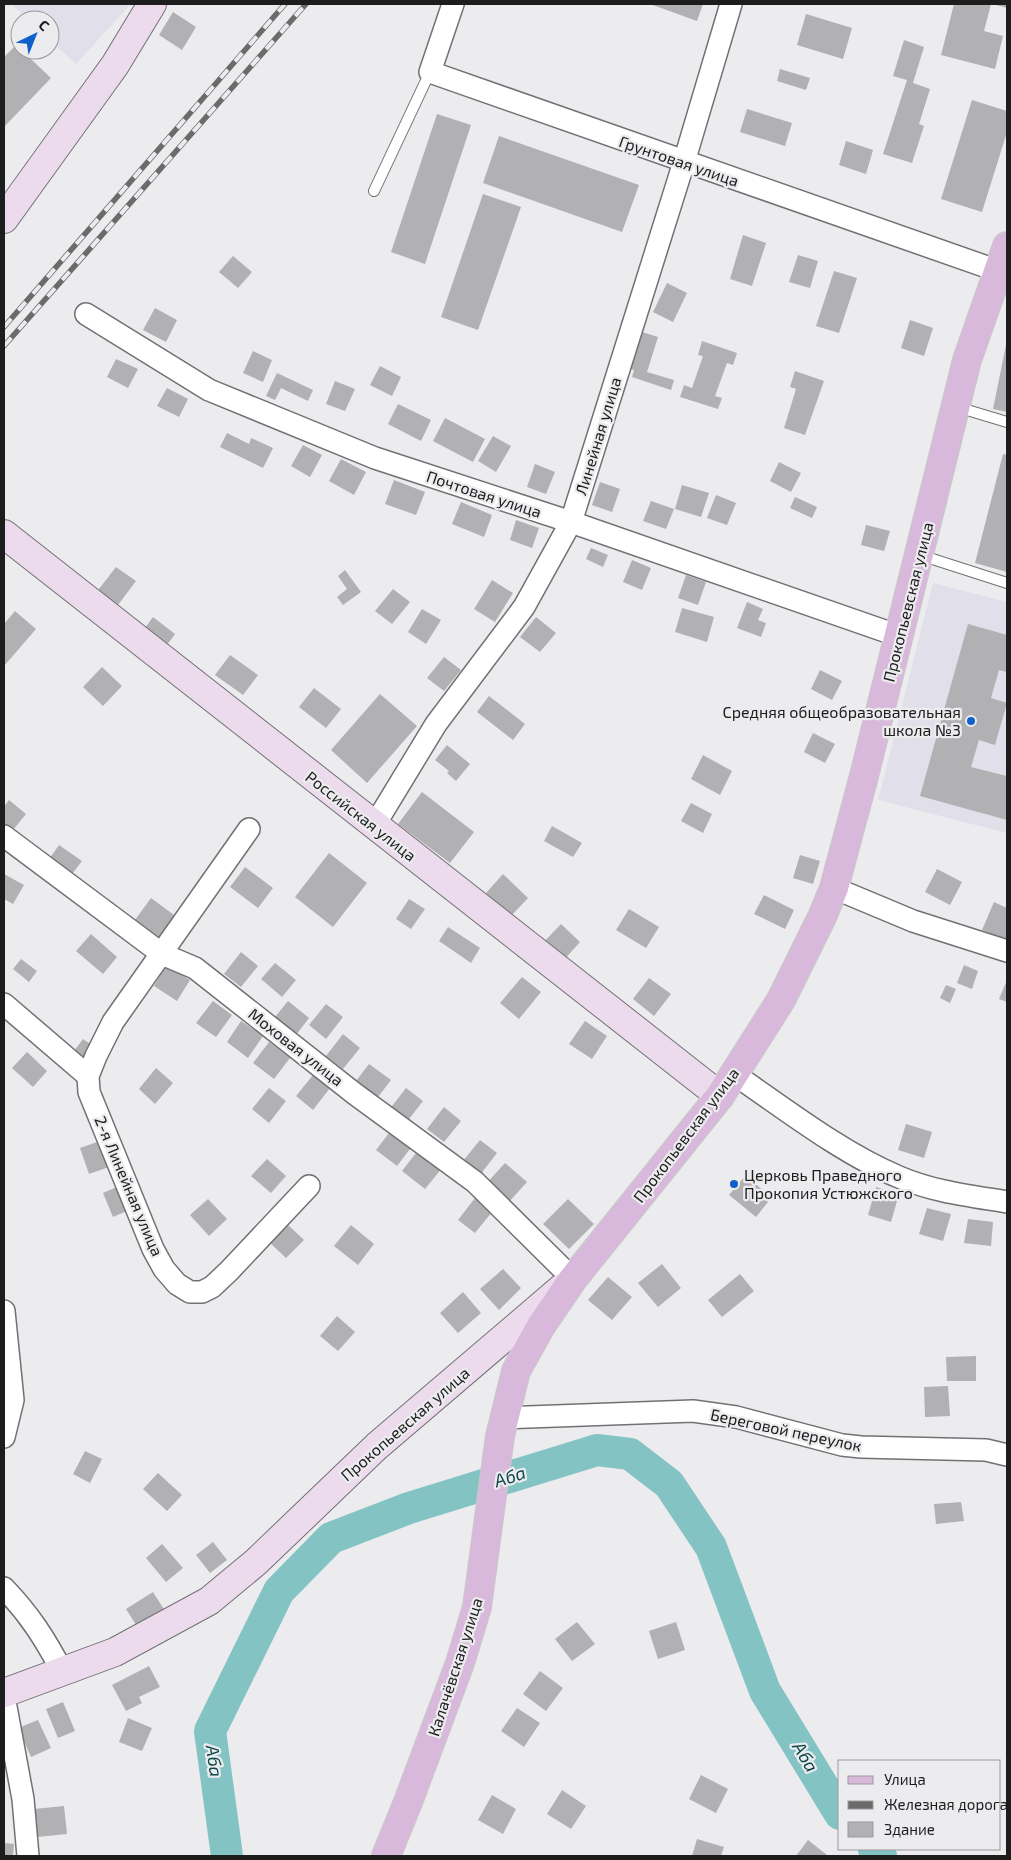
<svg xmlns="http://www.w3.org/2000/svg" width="1011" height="1860" viewBox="0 0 1011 1860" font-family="'Exo 2',sans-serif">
<rect width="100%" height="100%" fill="#ececef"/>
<path fill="#e0dfea" d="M11 4H129L128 7 76 64 50 40V20H29Z
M933 583 1007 602V833L878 800Z"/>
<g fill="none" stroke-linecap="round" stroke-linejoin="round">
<path stroke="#83c3c3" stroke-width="32" d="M874 1849 881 1856
M227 1856 210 1731 279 1591 331 1538 409 1508 597 1450 630 1454 669 1484 711 1547 765 1691 840 1814"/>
</g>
<path fill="#b1b1b4" d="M650 4H703L697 21Z
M954 4H991L984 31 1003 36 995 69 941 55Z
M992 4H1007V8Z
M173 12 196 27 182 50 159 35Z
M806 14 852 28 843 59 797 45Z
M904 40 924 47 913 83 930 89 919 124 924 126 912 163 883 154 907 80 893 76Z
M16 45 51 78 4 127V57Z
M780 69 810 78 806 90 777 81Z
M972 100 1007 111V132L982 212 941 199Z
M747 109 792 123 785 146 740 132Z
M437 114 471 125 425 264 391 252Z
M499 136 639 185 622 232 483 183Z
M846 141 873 150 866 174 839 165Z
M483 194 521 207 478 330 441 317Z
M743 235 766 243 752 286 730 279Z
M798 255 818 261 810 288 789 282Z
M233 256 252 272 238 288 219 272Z
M834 271 857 278 839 333 816 326Z
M667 283 687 293 673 322 653 312Z
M155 308 177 320 166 342 143 330Z
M910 320 933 328 924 356 901 348Z
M639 331 658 337 647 372 674 380 671 390 632 377 634 370 627 368Z
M702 341 737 353 733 365 727 363 715 396 722 398 718 409 680 397 684 385 692 388 703 356 698 355Z
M1006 345 1007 346V412L993 409Z
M253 351 272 360 263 382 243 373Z
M116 359 138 369 128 388 107 377Z
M380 366 401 377 392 396 370 385Z
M795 371 824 381 805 435 784 428 796 389 790 387Z
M277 373 313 390 308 401 281 388 275 400 266 396Z
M335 381 355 389 345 411 326 404Z
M167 388 188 399 179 417 157 406Z
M398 404 431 420 421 441 388 424Z
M445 418 485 439 473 462 433 441Z
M227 433 249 444 251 438 273 448 263 468 220 447Z
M493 436 511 446 496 472 478 461Z
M303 445 322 455 310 477 291 466Z
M1003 454 1007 455V572L975 563Z
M341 459 366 472 354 495 329 481Z
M779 462 801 473 791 492 770 481Z
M535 464 555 472 546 494 527 487Z
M394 480 425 492 416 515 385 504Z
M600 482 620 489 612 512 592 505Z
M682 485 709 493 701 517 675 509Z
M716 495 736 503 727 525 707 518Z
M795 497 817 507 812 518 790 508Z
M651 501 674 509 666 529 643 521Z
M461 502 492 515 484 537 452 524Z
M516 520 539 528 532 548 510 540Z
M866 525 890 531 884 551 861 545Z
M591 548 608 555 603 567 586 559Z
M632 560 651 568 642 590 623 582Z
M116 567 136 581 115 609 95 594Z
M345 570 361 592 343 605 337 597 347 589 338 576Z
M686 575 706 582 698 605 678 598Z
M492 580 513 593 495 622 474 609Z
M393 589 410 602 392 624 375 611Z
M747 602 763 609 758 620 766 623 761 637 737 628Z
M682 608 714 617 707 642 675 632Z
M422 609 441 620 426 644 408 632Z
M15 611 36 629 4 666V624Z
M153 617 175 634 164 649 142 632Z
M536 617 556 633 540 652 520 637Z
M968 624 1007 635V672L999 670 991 698 1007 703 995 745 979 740 971 767 1007 776V820L920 796Z
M230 655 258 675 243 695 215 675Z
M444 657 461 670 444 691 427 678Z
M102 667 122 686 103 706 83 687Z
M820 670 842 681 832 700 811 689Z
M314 688 341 709 326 728 299 707Z
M380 694 417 726 367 783 331 750Z
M489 696 525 724 513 740 477 712Z
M813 733 835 744 825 763 804 752Z
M447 745 470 764 456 781 447 773 449 771 435 760Z
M703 755 732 771 720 795 691 779Z
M422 792 474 832 450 863 398 824Z
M9 800 26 814 9 835 4 831V807Z
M691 803 712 814 703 833 681 821Z
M552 826 582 843 573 857 544 841Z
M59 845 82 861 69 878 47 862Z
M329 853 367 883 333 927 295 897Z
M800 855 820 861 813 884 793 878Z
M245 867 273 888 258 908 230 887Z
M937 869 962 882 950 905 925 892Z
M4 874 24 885 13 904 4 899Z
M503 874 528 898 511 916 486 893Z
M764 895 794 910 785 929 754 914Z
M151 898 174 915 159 937 135 920Z
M409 899 425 909 411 929 396 919Z
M994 902 1007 908V941L982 930Z
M629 909 659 927 646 948 616 930Z
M561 924 580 942 562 962 542 944Z
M448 927 480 948 471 963 439 941Z
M91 934 117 957 103 974 76 951Z
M241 952 258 966 241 987 224 974Z
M21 959 37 971 29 982 13 969Z
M275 963 296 980 282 997 261 979Z
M167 965 190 980 177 1001 154 986Z
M964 965 978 971 972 989 957 983Z
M522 977 541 992 519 1019 500 1003Z
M649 978 671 994 654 1016 633 999Z
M1007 980V1002L999 999Z
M946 985 956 989 950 1003 940 998Z
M213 1001 232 1015 216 1037 196 1023Z
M288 1001 309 1018 296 1035 275 1017Z
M326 1004 343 1017 326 1039 309 1025Z
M241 1021 263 1036 248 1058 227 1042Z
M585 1021 607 1036 592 1059 569 1044Z
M343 1034 360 1048 343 1069 326 1056Z
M83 1039 92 1045 80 1062 71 1055Z
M269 1042 290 1058 274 1079 253 1063Z
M27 1052 47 1071 33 1087 12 1068Z
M369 1064 391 1080 378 1097 356 1081Z
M156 1068 173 1083 155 1104 139 1089Z
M313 1075 330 1088 313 1110 296 1096Z
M269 1088 286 1101 269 1123 252 1109Z
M406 1088 423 1101 406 1123 389 1110Z
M444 1107 461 1121 444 1142 427 1129Z
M906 1124 932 1132 924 1158 898 1150Z
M393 1128 413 1145 397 1166 376 1150Z
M480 1140 497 1153 480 1175 463 1161Z
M100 1141 109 1167 89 1174 80 1148Z
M419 1149 442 1168 425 1189 402 1171Z
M267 1159 286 1176 271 1193 251 1176Z
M505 1163 527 1182 507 1204 485 1185Z
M745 1176 772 1197 756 1217 729 1195Z
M119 1186 129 1210 113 1217 103 1193Z
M876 1187 899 1194 891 1222 868 1215Z
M475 1198 492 1212 475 1233 458 1220Z
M208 1199 227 1219 209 1236 190 1215Z
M568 1199 594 1224 569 1249 543 1224Z
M927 1208 951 1214 943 1241 919 1234Z
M968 1219 993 1222 991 1246 964 1243Z
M286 1223 304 1240 286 1258 268 1241Z
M351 1225 374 1244 358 1265 334 1246Z
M662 1264 681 1288 658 1307 638 1283Z
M503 1269 521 1288 499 1310 480 1289Z
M740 1274 754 1291 722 1317 708 1300Z
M608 1277 632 1297 612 1320 588 1300Z
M463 1292 481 1313 458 1333 440 1313Z
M337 1316 355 1332 338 1351 320 1336Z
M976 1356V1381H947L946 1357Z
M948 1386 950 1416 925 1417 924 1387Z
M85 1451 102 1459 90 1483 73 1474Z
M158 1473 182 1495 167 1511 143 1489Z
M961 1502 964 1521 936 1524 934 1504Z
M213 1542 227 1560 210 1573 196 1555Z
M162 1544 183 1568 166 1582 146 1558Z
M153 1592 165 1611 138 1628 126 1609Z
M577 1622 595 1644 572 1661 555 1639Z
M676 1622 685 1650 658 1659 649 1631Z
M149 1666 160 1687 139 1697 142 1703 126 1711 112 1685Z
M540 1671 563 1688 546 1711 523 1694Z
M63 1702 75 1731 58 1738 46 1709Z
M517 1708 540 1723 524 1747 501 1731Z
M128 1718 152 1728 142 1751 119 1742Z
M38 1720 51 1748 31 1757 18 1728Z
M701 1775 728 1789 716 1813 689 1799Z
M562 1790 586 1806 571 1829 547 1814Z
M492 1795 516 1809 503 1834 478 1820Z
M64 1806 67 1834 37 1837 34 1809Z
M697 1839 724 1847 721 1856H692Z
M808 1840 827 1855V1856H796Z
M4 1843 14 1844 13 1856H4Z"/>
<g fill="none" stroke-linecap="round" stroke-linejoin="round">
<defs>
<path id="service" d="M374 191 430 72
M957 407 1007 422
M920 555 1007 583"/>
<path id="minor" d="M453 4 430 72 1007 274
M86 314 209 390 375 458 571 522 899 636
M374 826 436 724 524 607 571 522 684 162 731 4
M249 829 113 1022 96 1056 88 1076 89 1092 153 1249 164 1269 177 1284 190 1292H202L212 1287 229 1271 309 1186
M4 836 162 954 195 968 355 1094 475 1182 573 1279
M834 888 913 921 1007 951
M4 1004 88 1076
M734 1074C785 1109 843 1154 899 1177 934 1192 971 1196 1007 1202
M4 1311 13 1400 4 1437
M504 1418 693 1411 736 1417 842 1445 861 1447 986 1450 1007 1455
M4 1588C30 1615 45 1639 62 1671
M4 1696 23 1799 28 1856"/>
<path id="secondary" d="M4 219 115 65 152 4
M4 534 720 1096
M4 1693 115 1652 209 1601 256 1562 377 1446 562 1288"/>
<path id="primary" d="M386 1856 408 1802 460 1663 477 1607 500 1436 516 1371 541 1326 573 1279 720 1096 781 1000 822 917 834 888 864 776 967 360 1007 246"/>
</defs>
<use href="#service" stroke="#717174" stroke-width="12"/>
<use href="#minor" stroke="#717174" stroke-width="24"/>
<use href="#secondary" stroke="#717174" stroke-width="30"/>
<use href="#primary" stroke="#c9c9c9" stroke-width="30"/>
<use href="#service" stroke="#fff" stroke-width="10"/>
<use href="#minor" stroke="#fff" stroke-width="21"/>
<use href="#secondary" stroke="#ecdbed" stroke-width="28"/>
<use href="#primary" stroke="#d8b8db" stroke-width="28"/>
<defs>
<path id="rail" d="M4 327 285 4
M4 346 306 4"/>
</defs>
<use href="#rail" stroke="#6b6b6c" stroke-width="5.5"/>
<use href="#rail" stroke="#ececef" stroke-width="4" stroke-dasharray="11" stroke-linecap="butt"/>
</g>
<g fill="#1060ca" stroke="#ececef" stroke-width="2">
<circle cx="971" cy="721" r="5"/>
<circle cx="734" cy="1184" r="5"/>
</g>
<g text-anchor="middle" stroke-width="4.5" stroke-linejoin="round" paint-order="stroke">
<g font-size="16" fill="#1d1d1e" stroke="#ececef">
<text transform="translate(679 161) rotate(19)" y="6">Грунтовая улица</text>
<text transform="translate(598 436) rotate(-73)" y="6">Линейная улица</text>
<text transform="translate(484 494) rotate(18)" y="6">Почтовая улица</text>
<text transform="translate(908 602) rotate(-76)" y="6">Прокопьевская улица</text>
<text transform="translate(361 816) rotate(38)" y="6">Российская улица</text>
<text transform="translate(296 1047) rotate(38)" y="6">Моховая улица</text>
<text transform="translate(686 1135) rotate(-53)" y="6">Прокопьевская улица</text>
<text transform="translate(129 1186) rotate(67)" y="6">2-я Линейная улица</text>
<text transform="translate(405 1424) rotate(-41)" y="6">Прокопьевская улица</text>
<text transform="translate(786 1430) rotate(12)" y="6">Береговой переулок</text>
<text transform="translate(455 1667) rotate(-72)" y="6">Калачёвская улица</text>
</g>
<g font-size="16" fill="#1d1d1e" stroke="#ececef" text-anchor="end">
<text x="961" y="718">Средняя общеобразовательная<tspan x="961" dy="18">школа №3</tspan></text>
<text x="744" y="1181" text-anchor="start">Церковь Праведного<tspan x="744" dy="18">Прокопия Устюжского</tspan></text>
</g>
<g font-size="18" font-style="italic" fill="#0d4849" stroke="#ececef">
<text transform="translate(510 1477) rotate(-17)" y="6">Аба</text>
<text transform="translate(805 1757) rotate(59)" y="6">Аба</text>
<text transform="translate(214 1761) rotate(82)" y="6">Аба</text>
</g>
</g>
<rect width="1011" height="1860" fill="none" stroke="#1d1d1e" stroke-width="10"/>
<rect x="838" y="1760" width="162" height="90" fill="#ececef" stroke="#99999b"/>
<rect x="848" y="1776" width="25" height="8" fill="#d8b8db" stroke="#99999b"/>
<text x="884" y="1785" font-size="15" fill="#1d1d1e">Улица</text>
<rect x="848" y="1801" width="25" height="8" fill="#6b6b6c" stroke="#99999b"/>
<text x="884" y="1810" font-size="15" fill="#1d1d1e">Железная дорога</text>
<rect x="848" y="1822" width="25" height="15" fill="#b1b1b4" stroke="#99999b"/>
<text x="884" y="1835" font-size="15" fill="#1d1d1e">Здание</text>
<g transform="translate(35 35) rotate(43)"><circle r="24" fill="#ececef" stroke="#99999b"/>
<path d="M0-4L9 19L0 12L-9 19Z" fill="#1060ca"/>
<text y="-8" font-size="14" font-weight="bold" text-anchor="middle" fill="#1d1d1e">С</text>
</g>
</svg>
